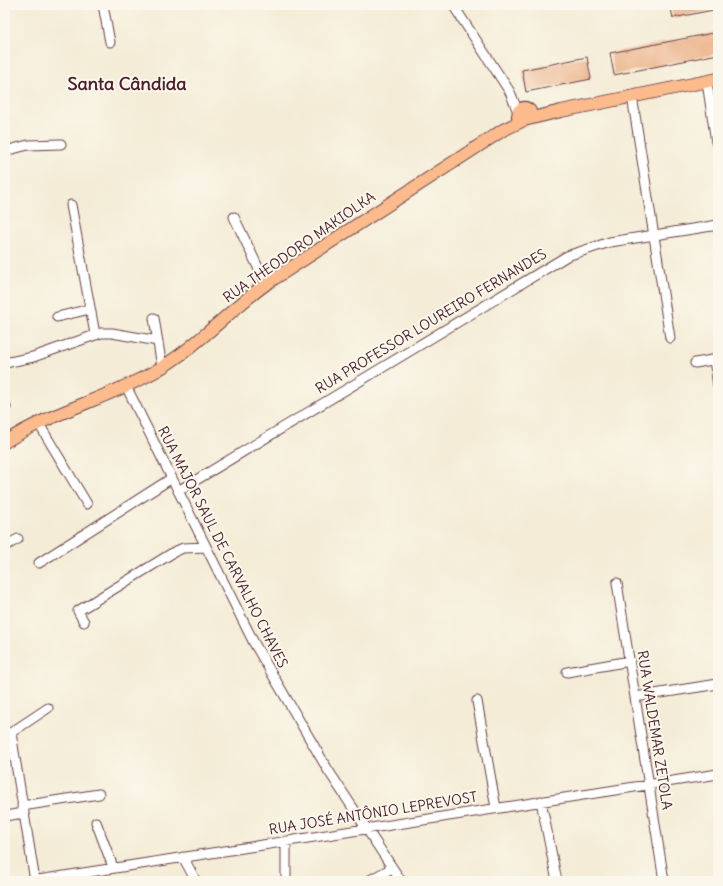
<svg xmlns="http://www.w3.org/2000/svg" width="723" height="886" viewBox="0 0 723 886" font-family="Delius,sans-serif">
<rect width="100%" height="100%" fill="#fbf7ec"/>
<filter id="ink" filterUnits="userSpaceOnUse"><feTurbulence type="fractalNoise" baseFrequency=".025" numOctaves="2"/><feDisplacementMap in="SourceGraphic" scale="8" xChannelSelector="R" yChannelSelector="G"/><feConvolveMatrix kernelMatrix="1 2 1 2 8 2 1 2 1" color-interpolation-filters="sRGB"/></filter>
<filter id="wash" filterUnits="userSpaceOnUse"><feTurbulence type="fractalNoise" baseFrequency=".012" numOctaves="4" result="noise"/><feDisplacementMap in="SourceGraphic" scale="16" xChannelSelector="R" yChannelSelector="G"/><feGaussianBlur stdDeviation="0.9" result="paint"/><feColorMatrix in="noise" values="0 0 0 0 0 0 0 0 0 0 0 0 0 0 0 0 0 1.4 0 .05"/><feComposite in="paint" operator="in"/></filter>
<g filter="url(#wash)">
<rect width="100%" height="100%" fill="#f4ecd6"/>
<g id="blocks">
<path fill="#ecb58d" d="M670 5H718V9L673 18Z
M718 32V54L614 75 610 53Z
M587 57 591 79 526 92 522 70Z"/>
</g>
</g>
<g filter="url(#ink)">
<use href="#blocks" fill-opacity="0" stroke="#643e45" stroke-width="1"/>
<g fill="none" stroke-linecap="round" stroke-linejoin="round">
<defs>
<path id="minor" d="M103 5 110 42
M453 5 510 92 518 112
M707 82 716 142
M632 96 670 338
M5 151 28 145 61 144
M71 205 95 334
M234 217 266 284
M57 317 90 309
M154 318 162 367
M714 360 718 386
M5 363 33 357 101 333H112L158 341
M695 363 718 359
M126 386 254 643 328 770 401 881
M5 404 6 407
M39 424 87 504
M178 491 567 256 610 242 718 225
M5 546 18 539
M39 563 172 478
M617 583 664 881
M84 622 78 611 174 552 183 548 206 547
M567 672 630 661
M635 697 718 684
M477 701 496 808
M11 733 35 881
M6 736 48 708
M541 801 557 881
M22 806 99 794
M5 816 23 813
M96 822 113 867
M286 841V881
M183 857 196 881
M32 881 718 774
M368 881 392 868"/>
<path id="major" d="M524 120 518 116 519 111C523 107 526 107 530 111V116L528 119
M5 442C51 412 106 399 154 372 195 349 227 312 266 284L503 130 524 120 561 111 718 79"/>
</defs>
<use href="#minor" stroke="#643e45" stroke-width="11"/>
<use href="#major" stroke="#643e45" stroke-width="14"/>
<use href="#minor" stroke="#fff" stroke-width="9"/>
<use href="#major" stroke="#fbbb8d" stroke-width="12"/>
</g>
</g>
<g text-anchor="middle" stroke-width="4" stroke-linejoin="round" paint-order="stroke">
<g font-size="14" fill="#4a1f2b" stroke="#fbf7ec">
<text transform="translate(299 247) rotate(-35)" y="5">RUA THEODORO MAKIOLKA</text>
<text transform="translate(431 321) rotate(-31)" y="5">RUA PROFESSOR LOUREIRO FERNANDES</text>
<text transform="translate(223 547) rotate(63)" y="5">RUA MAJOR SAUL DE CARVALHO CHAVES</text>
<text transform="translate(655 730) rotate(81)" y="5">RUA WALDEMAR ZETOLA</text>
<text transform="translate(373 813) rotate(-9)" y="5">RUA JOSÉ ANTÔNIO LEPREVOST</text>
</g>
<g font-size="18" font-weight="bold" fill="#4a1f2b" stroke="#fbf7ec">
<text x="127" y="90">Santa Cândida</text>
</g>
</g>
<rect width="723" height="886" fill="none" stroke="#fbf7ec" stroke-width="20"/>
</svg>
